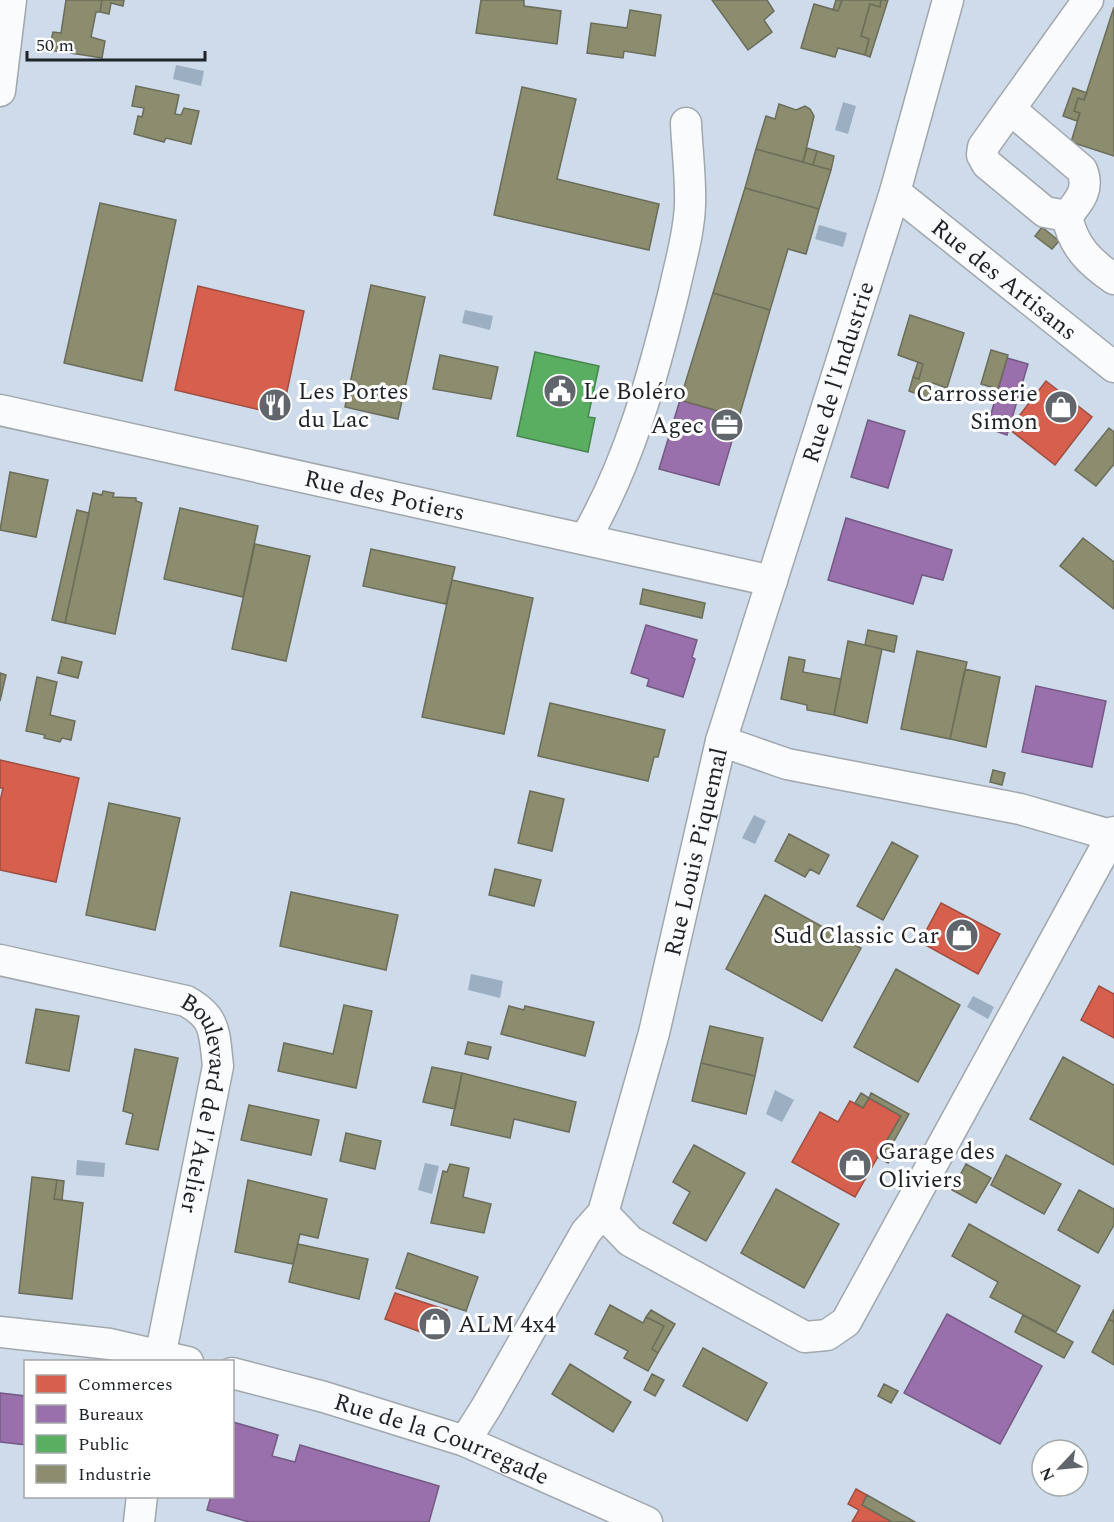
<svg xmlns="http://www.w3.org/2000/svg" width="1114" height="1522" viewBox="0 0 1114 1522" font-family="Spectral,serif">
<rect width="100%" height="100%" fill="#dbe3eb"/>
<path fill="#cedbea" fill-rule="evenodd" d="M0 0H1114V1522H0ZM26 1362H232V1496H26ZM1042 1450H1078V1486H1042Z"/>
<path fill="#9baec2" d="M176 65 204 71 201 86 173 79Z
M843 102 856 106 848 134 835 130Z
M819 225 847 233 843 247 815 239Z
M465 310 493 316 490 330 462 323Z
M754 815 766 821 755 844 742 838Z
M471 974 503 981 500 998 468 990Z
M973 996 994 1007 988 1019 967 1007Z
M775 1090 794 1100 782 1122 766 1114Z
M77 1160 105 1163 104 1177 76 1175Z
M425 1163 439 1166 432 1194 418 1190Z"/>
<path fill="#d6604d" stroke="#9f4e42" stroke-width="1.5" d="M198 286 304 311 282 415 175 390Z
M1046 381 1092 417 1055 465 1009 429Z
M0 760 79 778 56 882 0 870V801L3 788H0Z
M941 903 1000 934 978 974 920 942Z
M1099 986 1114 994V1038L1081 1020Z
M869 1098 901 1116 855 1197 792 1162 820 1112 838 1122 850 1101 863 1108Z
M395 1293 447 1310 437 1338 385 1319Z
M856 1489 867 1495 862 1505 892 1522H852L859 1510 848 1504Z"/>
<path fill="#9970ab" stroke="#745984" stroke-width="1.5" d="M1007 358 1028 364 1007 435 987 428Z
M680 400 739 417 719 485 659 469Z
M868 420 905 431 888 488 851 477Z
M846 518 952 550 943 580 922 575 913 604 828 580Z
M646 625 697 640 692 657 695 659 683 697 647 686 649 679 631 673Z
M1036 686 1106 701 1092 767 1022 752Z
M947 1314 1042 1366 1000 1444 904 1393Z
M0 1393 26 1396V1445L0 1442Z
M233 1422 278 1435 272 1456 295 1462 300 1445 439 1486 429 1522H249L207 1510 211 1496H232Z"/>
<path fill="#5aae61" stroke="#488450" stroke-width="1.5" d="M535 352 599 366 588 417 595 418 588 452 517 436Z"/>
<path fill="#8c8c6e" stroke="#6b6c59" stroke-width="1.5" d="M66 0H102L100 12H96L91 37 105 41 102 58 71 53 72 44 64 43 63 52 49 50 53 32 61 33Z
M102 0H124L123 6 111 3 109 14 100 12Z
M481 0H524V6L561 11 557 44 476 33Z
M712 0H767L774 11 764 20 772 32 748 50Z
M836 0H842L838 11 833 10Z
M842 0H881L880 7 870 4 861 36 869 39 865 55 838 48 835 57 801 48 814 4 838 11Z
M881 0H888L870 57 865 55 869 39 861 36 870 4 880 7Z
M1114 7V156L1071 142 1080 113 1074 111 1078 98 1084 100Z
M630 10 661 15 655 56 624 51 623 58 587 53 591 23 627 28Z
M136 86 179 95 175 114 181 115 184 108 199 111 191 144 166 138 164 142 134 134 138 116 142 117 144 108 132 106Z
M522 87 576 99 557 179 659 204 649 250 494 215Z
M1073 88 1087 93 1084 100 1078 98 1074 111 1080 113 1077 121 1063 116Z
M779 104 796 110 805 106 810 109 814 116 803 162 756 149 766 116 775 119Z
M807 148 817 151 813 165 803 162Z
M756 149 831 170 819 209 745 188Z
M817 151 834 156 831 170 813 165Z
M745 188 819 209 806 254 788 249 770 310 713 293Z
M100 203 176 220 142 381 64 363Z
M1042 227 1059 241 1052 249 1035 236Z
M371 285 425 297 398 419 345 407Z
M713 293 770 310 739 417 680 400Z
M910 315 964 333 947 388 933 383 928 398 909 391 913 377 919 379 923 364 898 355Z
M991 350 1008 355 998 389 981 384Z
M440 355 498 367 491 399 433 389Z
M918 362 923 364 919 379 913 377Z
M1109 428 1114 432V464L1096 486 1075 470Z
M10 472 48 480 36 537 0 530Z
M103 491 114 493 113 497 136 498V501L142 503 115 634 65 623 93 493 102 495Z
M180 508 258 526 243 597 164 579Z
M77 510 89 513 65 623 52 620Z
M1083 538 1114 562V609L1060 566Z
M255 544 310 556 286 661 232 649Z
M371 549 455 567 446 604 363 586Z
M452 580 533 598 504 734 422 717Z
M643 589 705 603 702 618 640 604Z
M868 630 897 636 894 652 865 645Z
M848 641 882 649 867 723 834 715Z
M917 651 967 662 950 739 901 729Z
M62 657 82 662 78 678 58 673Z
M789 657 805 660 803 672 841 679 834 715 807 710V705L781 699Z
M965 669 1000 677 986 747 950 739Z
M0 673 6 675 0 701Z
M37 677 57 682 50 715 75 721 71 740 62 738 60 742 44 738 45 735 26 731Z
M550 703 665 730 658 757H654L648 781 538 756Z
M993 770 1005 773 1002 785 990 782Z
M530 791 564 799 552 851 518 843Z
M109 803 180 818 155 930 86 915Z
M789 834 829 855 819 874 810 869 805 877 775 861Z
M892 842 918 856 883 920 857 906Z
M495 869 541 880 534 906 489 895Z
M291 892 398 915 386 970 280 946Z
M765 895 861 948 822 1021 726 969Z
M896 969 960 1005 918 1082 854 1047Z
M344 1005 372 1011 356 1088 278 1071 284 1043 333 1054Z
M509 1006 524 1010 525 1006 594 1022 585 1056 501 1034Z
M36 1009 79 1016 69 1071 26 1063Z
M710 1026 763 1038 755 1076 701 1063Z
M468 1042 491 1047 488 1059 465 1054Z
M135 1049 178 1058 158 1150 126 1144 133 1114 123 1111Z
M1063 1057 1114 1085V1165L1030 1119Z
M701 1063 755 1076 746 1114 692 1101Z
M432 1067 462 1073 455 1109 423 1102Z
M462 1073 576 1102 569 1132 514 1119 510 1138 451 1125Z
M861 1093 869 1098 863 1108 855 1103Z
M871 1093 909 1114 889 1150 883 1147 901 1116 869 1098Z
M249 1105 319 1120 311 1155 241 1140Z
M346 1133 381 1141 375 1169 340 1161Z
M694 1145 745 1173 706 1241 673 1223 690 1192 673 1182Z
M883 1147 894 1153 888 1163 877 1157Z
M1006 1155 1061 1184 1044 1214 991 1185Z
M450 1164 469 1168 463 1197 491 1204 484 1233 431 1223 443 1171 447 1172Z
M966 1164 991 1178 976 1203 952 1190Z
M32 1177 57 1180 54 1199 83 1203 72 1299 19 1293Z
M57 1180 64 1181 62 1200 54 1199Z
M248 1180 327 1199 318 1238 300 1234 293 1264 235 1252Z
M776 1189 839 1224 804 1288 741 1253Z
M1079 1190 1114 1209V1225L1098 1253 1058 1230Z
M969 1224 1080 1286 1056 1332 990 1297 998 1282 952 1256Z
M298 1244 368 1259 359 1299 289 1282Z
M408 1253 478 1277 466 1311 396 1288Z
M610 1305 643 1323 646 1317 664 1326 652 1349 658 1353 648 1371 624 1358 628 1351 595 1334Z
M1114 1309V1322L1109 1319Z
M651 1310 675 1324 658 1353 652 1349 664 1326 646 1317Z
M1023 1315 1073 1342 1064 1358 1015 1332Z
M1109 1319 1114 1322V1365L1092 1352Z
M703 1348 767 1383 747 1421 683 1386Z
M570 1364 631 1402 613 1432 552 1394Z
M652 1374 664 1380 655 1396 644 1390Z
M884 1384 898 1391 891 1403 878 1396Z
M867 1495 915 1522H892L862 1505Z"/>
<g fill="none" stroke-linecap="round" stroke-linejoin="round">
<defs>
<g id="minor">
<path d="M0 91 11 0"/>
<path d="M1010 109 1082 170C1090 190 1079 201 1067 216L1045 212 987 164 982 155 983 147Z"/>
<path d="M1010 109 1088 0"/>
<path id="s1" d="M895 192 1114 367"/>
<path d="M1067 216C1073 246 1089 262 1114 279"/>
<path id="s2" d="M0 410 772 581"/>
<path d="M585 539C629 464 653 376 674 291 680 263 689 234 690 205 691 178 687 150 686 123"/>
<path id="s3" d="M721 741 895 192 948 0"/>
<path id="s4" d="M0 960 186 1001C217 1018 214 1033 218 1066L159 1362"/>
<path d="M603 1213 630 1241 805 1337 827 1335 846 1322 1114 832"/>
<path d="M0 1332 110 1344 188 1362"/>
<path id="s5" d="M232 1373 324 1397 465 1441 647 1522"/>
<path id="s6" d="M465 1441 487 1406 586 1232 603 1213 654 1033 721 741 787 764 1020 809 1114 836"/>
<path d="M139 1522 142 1496"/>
</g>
</defs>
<use href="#minor" stroke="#a1a7ad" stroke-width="33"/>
<use href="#minor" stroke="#fafbfc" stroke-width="30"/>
</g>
<defs>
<symbol id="civic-disc" viewBox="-11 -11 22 22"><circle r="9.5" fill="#60666c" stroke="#fff"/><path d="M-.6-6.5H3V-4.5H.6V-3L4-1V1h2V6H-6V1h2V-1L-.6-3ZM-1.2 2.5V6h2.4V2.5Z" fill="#fff"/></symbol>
<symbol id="restaurant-disc" viewBox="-11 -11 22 22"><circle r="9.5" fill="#60666c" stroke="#fff"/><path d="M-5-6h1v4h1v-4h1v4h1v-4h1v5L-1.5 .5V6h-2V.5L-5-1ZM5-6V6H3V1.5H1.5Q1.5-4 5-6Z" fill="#fff"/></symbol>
<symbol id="shop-disc" viewBox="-11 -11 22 22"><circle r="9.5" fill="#60666c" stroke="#fff"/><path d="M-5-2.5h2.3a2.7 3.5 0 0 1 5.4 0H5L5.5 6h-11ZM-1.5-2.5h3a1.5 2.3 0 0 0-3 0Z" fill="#fff"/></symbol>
<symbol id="office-disc" viewBox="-11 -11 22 22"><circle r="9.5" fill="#60666c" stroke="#fff"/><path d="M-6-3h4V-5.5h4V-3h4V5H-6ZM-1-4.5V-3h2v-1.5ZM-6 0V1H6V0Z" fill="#fff"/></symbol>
</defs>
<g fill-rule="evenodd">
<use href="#civic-disc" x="541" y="372" width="38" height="38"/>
<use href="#restaurant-disc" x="256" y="386" width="38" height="38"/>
<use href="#shop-disc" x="1042" y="388" width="38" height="38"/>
<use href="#office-disc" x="708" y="406" width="38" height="38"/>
<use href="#shop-disc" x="943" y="916" width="38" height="38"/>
<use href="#shop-disc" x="836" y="1146" width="38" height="38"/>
<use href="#shop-disc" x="416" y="1305" width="38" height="38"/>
</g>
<g text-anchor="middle" stroke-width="6" stroke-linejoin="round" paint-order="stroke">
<g font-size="24" fill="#1e2328" stroke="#fff">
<text dy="8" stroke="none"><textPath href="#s1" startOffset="140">Rue des Artisans</textPath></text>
<text dy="8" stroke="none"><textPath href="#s3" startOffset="387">Rue de l'Industrie</textPath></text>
<text dy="8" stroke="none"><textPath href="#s2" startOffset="394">Rue des Potiers</textPath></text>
<text dy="8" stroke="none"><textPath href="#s6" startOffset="640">Rue Louis Piquemal</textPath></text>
<text dy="8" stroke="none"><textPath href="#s4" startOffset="302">Boulevard de l'Atelier</textPath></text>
<text dy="8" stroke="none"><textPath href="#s5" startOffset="220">Rue de la Courregade</textPath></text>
</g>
<g font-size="24" fill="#1e2328" stroke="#fff" text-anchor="start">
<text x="298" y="399">Les Portes<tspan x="298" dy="28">du Lac</tspan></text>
<text x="583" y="399">Le Boléro</text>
<text x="1038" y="401" text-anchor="end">Carrosserie<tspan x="1038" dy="28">Simon</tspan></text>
<text x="704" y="433" text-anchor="end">Agec</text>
<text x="939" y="943" text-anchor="end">Sud Classic Car</text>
<text x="878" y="1159">Garage des<tspan x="878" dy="28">Oliviers</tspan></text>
<text x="458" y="1332">ALM 4x4</text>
</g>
</g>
<rect x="24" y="1360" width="210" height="138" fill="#ffffff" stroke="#a5a7a9" stroke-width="1.5"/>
<rect x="36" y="1375" width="30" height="18" fill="#d6604d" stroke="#a5a7a9" stroke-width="1.5"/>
<text x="78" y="1390" font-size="18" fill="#1e2328">Commerces</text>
<rect x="36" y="1405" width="30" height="18" fill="#9970ab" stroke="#a5a7a9" stroke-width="1.5"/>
<text x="78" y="1420" font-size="18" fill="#1e2328">Bureaux</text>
<rect x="36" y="1435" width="30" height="18" fill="#5aae61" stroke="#a5a7a9" stroke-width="1.5"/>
<text x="78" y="1450" font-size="18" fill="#1e2328">Public</text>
<rect x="36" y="1465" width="30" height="18" fill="#8c8c6e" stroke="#a5a7a9" stroke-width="1.5"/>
<text x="78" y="1480" font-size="18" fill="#1e2328">Industrie</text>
<g transform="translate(1060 1468) rotate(244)"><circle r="28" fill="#ffffff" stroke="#a5a7a9" stroke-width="1.5"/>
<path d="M0-4.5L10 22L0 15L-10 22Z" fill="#60666c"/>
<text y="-9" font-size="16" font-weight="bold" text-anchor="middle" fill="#1e2328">N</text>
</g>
<path d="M27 51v9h178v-9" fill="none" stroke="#1e2328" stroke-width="3"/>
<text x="36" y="51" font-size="18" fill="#1e2328" stroke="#ffffff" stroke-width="4.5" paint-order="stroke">50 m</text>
</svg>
